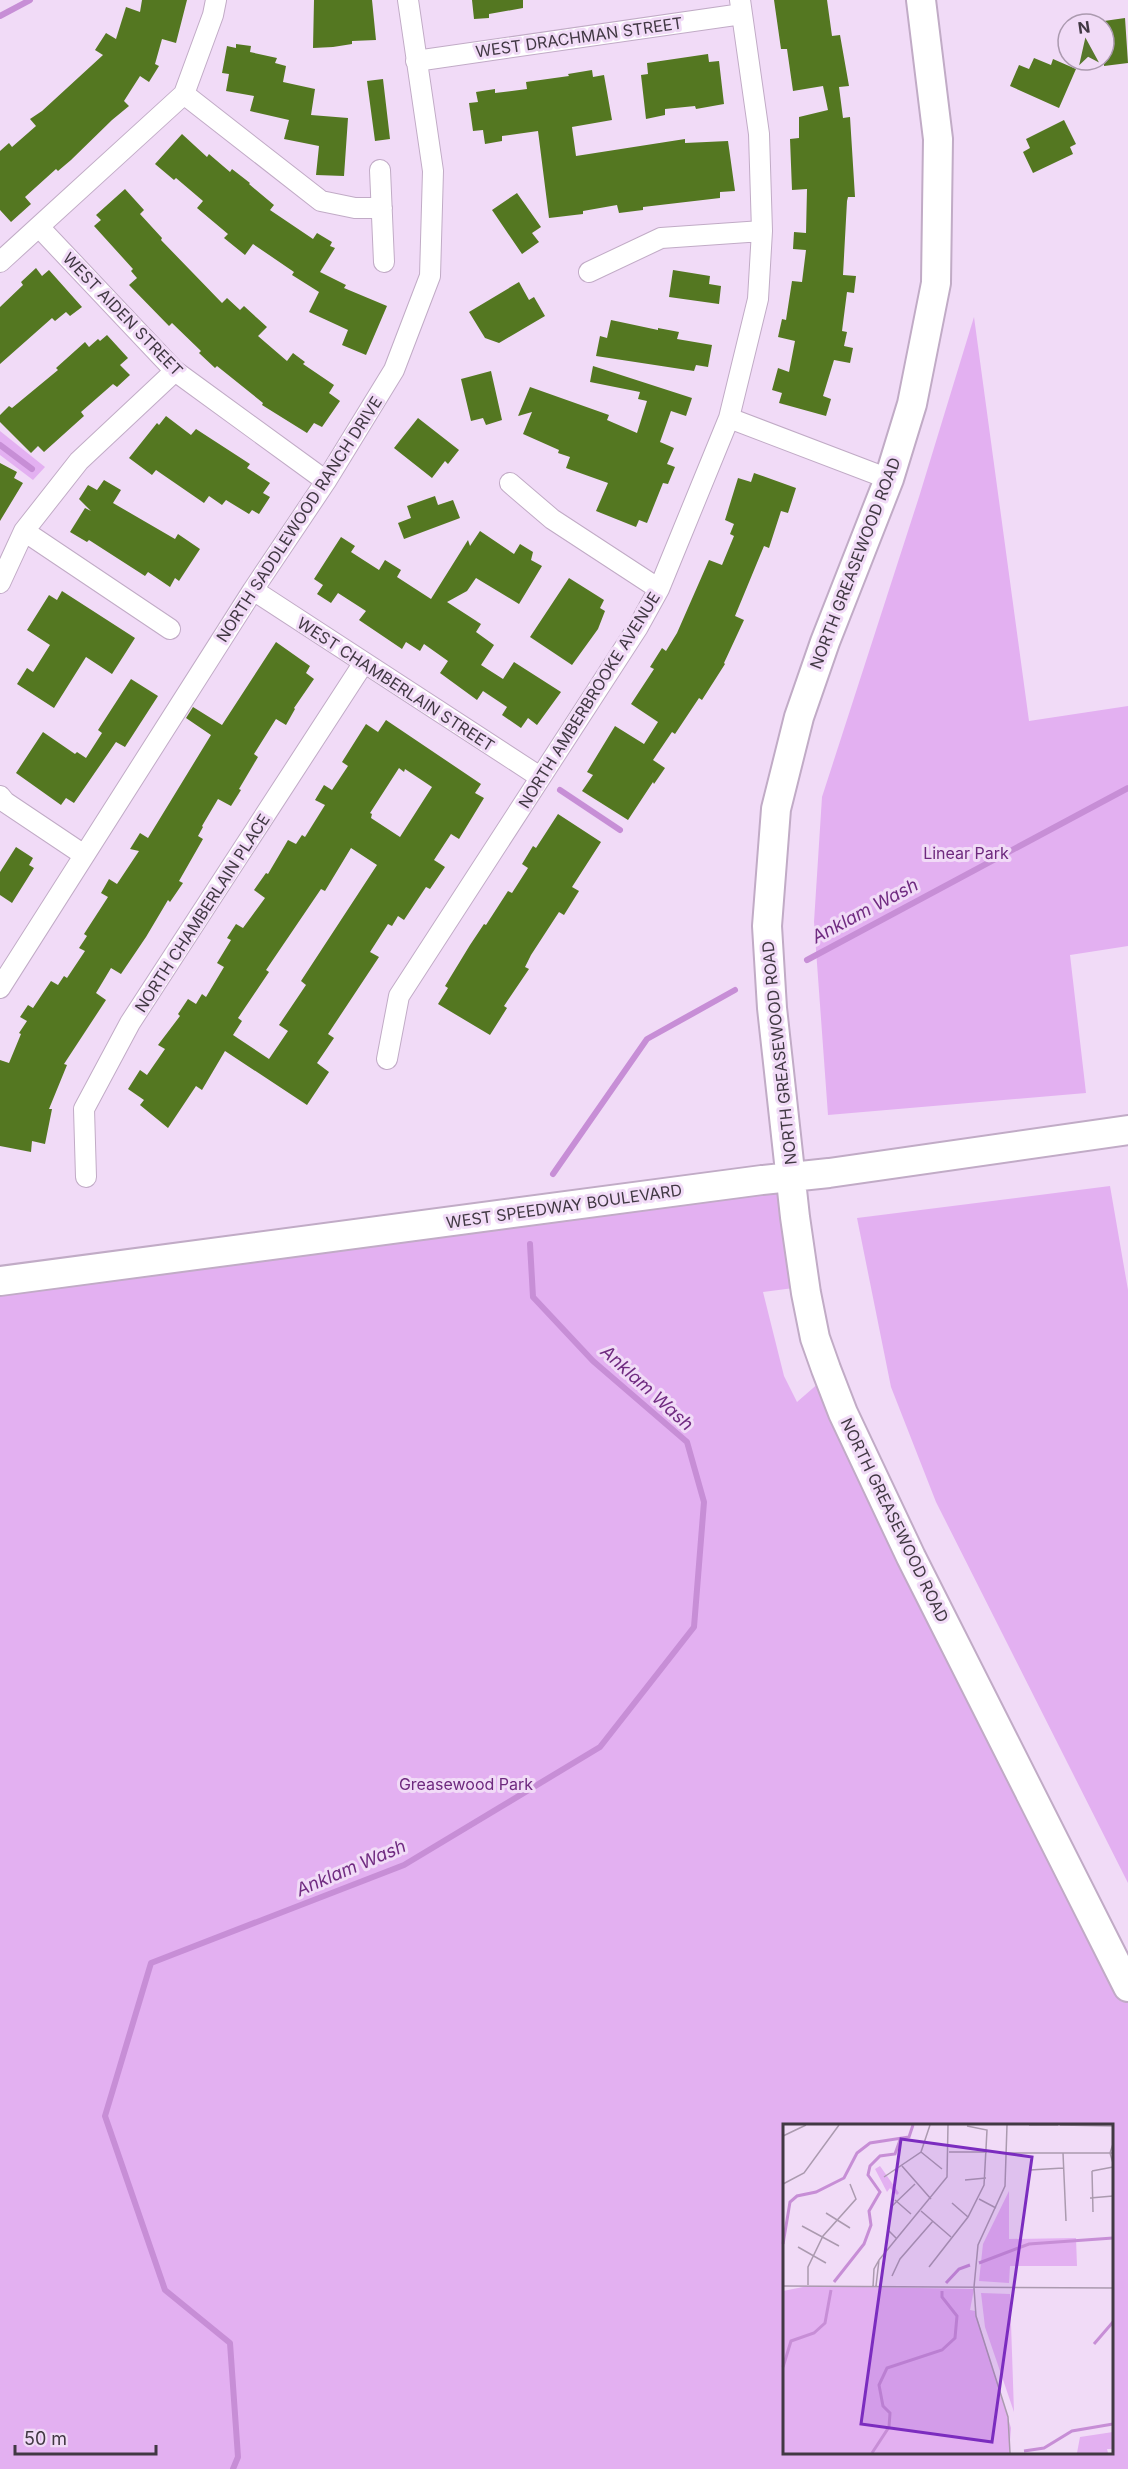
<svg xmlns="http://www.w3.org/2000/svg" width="1128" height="2469" viewBox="0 0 1128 2469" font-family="Inter,sans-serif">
<rect width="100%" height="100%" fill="#f1dbf7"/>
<path fill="#e3b0f1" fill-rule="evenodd" d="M974 317 1029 721 1128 706V946L1070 955 1086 1093 828 1115 814 922 822 797 919 497Z
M0 431 45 467 33 480 0 455Z
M1110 1186 1128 1290V1883L936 1502 891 1387 857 1218Z
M793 1190 809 1286 763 1292 784 1376 797 1402 828 1375 1128 1994V2469H0V1281ZM784 2126H1112V2452H784Z"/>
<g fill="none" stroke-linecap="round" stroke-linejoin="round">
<path stroke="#c78ed6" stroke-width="6" d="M0 16 30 0
M0 445 32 469
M560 790 620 830
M807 960 1128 788
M553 1174 647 1039 735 990
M233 2469 238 2457 230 2343 165 2290 105 2116 151 1963 404 1865 600 1747 694 1627 704 1502 687 1442 593 1361 533 1297 530 1244"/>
</g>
<path fill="#547721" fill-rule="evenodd" d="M142 0H187L176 43 162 39 155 64 159 66 149 82 140 76 124 101 129 106 112 120 71 160 58 171 56 169 25 197 31 204 11 222 0 210V151L9 143 12 147 36 126 30 119 42 111 103 55 95 50 106 33 116 39 126 7 140 12Z
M314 0H372L376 40 352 41V44L333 47 313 48Z
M472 0H523V8L489 14V18L474 19Z
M774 0H827L832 36 840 35 849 86 839 87 843 118 850 117 855 197H848L847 201 843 275 856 276 854 293 847 292 842 331 847 332 844 346 853 348 850 363 834 360 823 396 831 399 826 416 779 403 782 393 772 390 778 368 789 372 795 341 778 337 782 319 786 320 792 281 802 282 806 250 793 249 794 232 806 233 807 189 792 190 790 139 799 138V117L828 110 823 86 793 91 787 49H781Z
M1125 18 1128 63 1104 66V21Z
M236 44 251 46 250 52 277 58 275 63 286 66 283 82 315 89 311 115 348 118 344 176 316 175 319 146 284 139 289 120 250 111 254 96 226 91 229 74 222 73 227 46 236 48Z
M708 54 709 62 719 61 724 104 696 109 695 106 665 109V115L646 119 641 75 648 74 647 63Z
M1034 58 1051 65 1053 59 1076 69 1059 108 1010 86 1019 65 1029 69Z
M592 70 593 77 604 75 612 120 572 127 576 156 685 139V143L728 141 735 191 720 192V198L643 207V210L619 213 617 205 583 211V214L549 218 538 131 502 136V141L485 144 483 130 473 131 469 103 478 102 476 92 495 89V93L527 89 526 82 569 76 568 74Z
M383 79 390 139 375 141 367 81Z
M1064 120 1076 144 1070 147 1073 154 1033 173 1023 152 1030 148 1026 139Z
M182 134 207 157 209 154 230 172 232 169 250 183 249 184 274 205 270 210 313 239 317 233 332 242 330 246 335 248 320 272 346 285 344 288 387 306 366 355 342 345 348 330 309 312 319 292 292 275 294 272 253 244 245 255 224 238 228 234 197 208 203 201 176 178 174 180 155 164Z
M125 189 144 210 140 214 162 238 161 240 222 303 227 298 240 310 244 306 267 327 258 336 287 361 293 353 305 362 303 364 334 385 329 393 340 401 322 427 314 423 307 433 262 405 263 403 217 366 215 368 199 353 201 351 172 323 169 326 129 285 137 278 131 271 133 269 94 226 101 220 96 215Z
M517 193 541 227 532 233 539 242 522 254 492 210Z
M36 268 42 276 49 270 82 307 70 316 66 312 55 321 52 318 0 364V307L23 285 21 282Z
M673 270 710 276 709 284 721 286 719 304 669 297Z
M519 282 529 300 534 297 545 316 499 343 485 338 469 312Z
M611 320 658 330V328L679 332 677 339 712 345 708 367 696 365 694 371 596 356 600 336 607 338Z
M107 335 128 358 120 365 130 375 117 387 113 384 81 412 84 416 44 452 38 446 31 453 0 422V415L9 406 12 408 58 370 56 368 85 342 89 347 98 339 100 341Z
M593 366 692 398 686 416 671 411 660 442 674 448 667 464 675 467 668 484 663 483 647 523 639 520 636 527 596 511 608 483 566 468 570 457 558 453 559 450 523 434 532 412 518 416 530 387 609 415 607 420 637 433 647 401 638 399 640 392 590 382Z
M491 371 502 420 486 425 483 418 471 421 461 379Z
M166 416 191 435 196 429 250 464 247 468 270 483 263 493 270 497 259 514 252 510 249 514 226 500 222 505 209 496 204 503 156 470 152 475 129 458 157 423 159 425Z
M418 418 459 450 448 464 445 461 432 478 394 448Z
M0 463 17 472 14 478 23 483 0 521Z
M754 473 796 488 788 513 781 511 769 548 764 546 735 616 744 620 724 663 725 664 702 700 699 698 675 734 672 732 653 760 665 768 654 784 653 782 628 820 582 791 593 775 587 772 615 726 644 744 658 722 631 704 654 669 650 667 662 648 666 651 677 633 709 560 722 565 734 536 730 534 734 524 725 520 738 478 751 482Z
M104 480 121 490 113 503 175 539 178 534 200 549 179 581 175 578 170 587 148 572 145 576 89 540 87 542 70 532 85 508 91 511 79 499 88 485 97 490Z
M435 496 438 505 453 500 460 518 404 539 398 523 411 518 407 506Z
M480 531 514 554 520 544 533 552 531 560 542 566 519 604 476 578 467 591 447 602 481 624 476 632 494 645 481 665 503 679 514 662 561 692 537 725 528 718 521 728 502 715 507 707 483 691 477 700 440 673 448 661 424 644 420 651 406 642 402 649 359 620 366 611 338 593 331 603 317 594 323 585 314 579 341 537 355 546 351 552 379 570 385 560 401 570 397 577 431 599 468 540 470 546Z
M569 578 604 600 600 608 605 611 598 629 572 665 530 637Z
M62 591 135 638 112 674 86 657 54 708 17 684 27 668 33 672 50 645 27 630 49 595 57 600Z
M276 642 310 666 306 673 314 679 294 708 295 709 286 725 276 719 254 754 258 757 239 789 241 790 231 806 218 799 202 826 203 827 198 836 203 839 179 881 183 883 170 902 168 900 146 937 121 974 111 968 96 993 106 1000 64 1064 67 1065 49 1109H52L45 1144 32 1141 31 1152 0 1146V1060L9 1063 21 1034 19 1033 27 1021 20 1017 28 1005 33 1008 51 981 58 985 64 976 67 978 85 951 79 948 87 936 84 934 108 897 101 893 109 879 117 884 139 851 130 849 140 833 148 838 211 735 186 718 193 707 222 725Z
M131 679 158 696 125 747 116 742 74 803 66 798 61 805 16 773 43 732 75 754 77 752 86 758 102 733 98 730Z
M386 720 481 784 475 793 484 798 459 839 451 834 434 860 445 867 430 889 426 887 404 920 398 916 392 926 388 924 370 952 379 957 328 1034 334 1038 317 1063 329 1072 307 1105 225 1051 202 1090 196 1086 168 1128 140 1105 144 1100 128 1089 140 1070 147 1075 165 1049 158 1045 180 1016 178 1014 188 999 196 1004 202 994 206 997 224 967 217 963 231 940 227 938 236 924 243 928 265 898 254 890 266 873 268 874 288 840 296 844 302 835 305 837 325 805 315 800 324 785 332 790 348 766 342 762 366 724 378 732ZM399 768 404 772 405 769 432 787 400 837 371 818 372 814 370 813ZM351 848 377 865 301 981 306 985 279 1025 288 1031 269 1059 233 1035 242 1021 238 1018 269 972 266 970 321 889 325 891Z
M558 814 601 842 572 887 579 891 564 915 559 912 531 955 525 967 529 969 504 1006 507 1008 490 1035 438 1004 448 988 445 986 470 945 484 924 486 925 508 891 512 893 528 868 522 864 533 846 536 848Z
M16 847 33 858 29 865 34 868 12 903 0 895V872Z"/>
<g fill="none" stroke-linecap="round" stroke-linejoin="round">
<defs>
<path id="street" d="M416 61 742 14
M184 94 321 201 355 208H382
M380 170 384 262
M40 228 175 371 326 481
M0 262 184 94 213 15 216 0
M589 272 661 238 762 231
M729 418 889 479
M510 483 552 519 659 589
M24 531 170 629
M0 583 24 531 79 461 175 371
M253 590 540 777
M0 796 5 802 84 855
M0 988 253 590 326 481 394 370 430 276 433 171 408 0
M387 1059 399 996 638 627 659 589 729 418 758 299 762 231 759 134 740 0
M86 1177 84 1109 130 1023 363 664"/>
<path id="secondary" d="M921 0 938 139 936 283 912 404 889 479 825 642 799 717 776 809 767 926 772 1008 795 1217 806 1293 815 1338 826 1369 843 1413 911 1557 1128 1987
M0 1281 762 1180 829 1173 1128 1130"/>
</defs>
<use href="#street" stroke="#c1abc6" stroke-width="22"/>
<use href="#secondary" stroke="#c1abc6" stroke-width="32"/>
<use href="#street" stroke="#fff" stroke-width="20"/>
<use href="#secondary" stroke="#fff" stroke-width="28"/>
</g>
<g text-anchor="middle" stroke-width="6" stroke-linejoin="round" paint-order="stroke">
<g font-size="16" fill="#413843" stroke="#f1dbf7">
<text transform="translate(579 37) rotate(-8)" y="6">WEST DRACHMAN STREET</text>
<text transform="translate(123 314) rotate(46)" y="6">WEST AIDEN STREET</text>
<text transform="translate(299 519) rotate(-57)" y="6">NORTH SADDLEWOOD RANCH DRIVE</text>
<text transform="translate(855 563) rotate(-69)" y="6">NORTH GREASEWOOD ROAD</text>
<text transform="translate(396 684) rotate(33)" y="6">WEST CHAMBERLAIN STREET</text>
<text transform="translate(589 700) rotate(-58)" y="6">NORTH AMBERBROOKE AVENUE</text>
<text transform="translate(202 913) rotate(-57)" y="6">NORTH CHAMBERLAIN PLACE</text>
<text transform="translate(779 1053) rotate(-96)" y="6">NORTH GREASEWOOD ROAD</text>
<text transform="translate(564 1206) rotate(-8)" y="6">WEST SPEEDWAY BOULEVARD</text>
<text transform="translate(895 1520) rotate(64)" y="6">NORTH GREASEWOOD ROAD</text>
</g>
<g font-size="16" fill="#6e297e" stroke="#f1dbf7">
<text x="966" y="859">Linear Park</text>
<text x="466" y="1790">Greasewood Park</text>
</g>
<g font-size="18" font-style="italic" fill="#702b81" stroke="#f1dbf7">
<text transform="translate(865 911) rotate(-28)" y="6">Anklam Wash</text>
<text transform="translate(647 1388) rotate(42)" y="6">Anklam Wash</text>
<text transform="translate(351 1868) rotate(-23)" y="6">Anklam Wash</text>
</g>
</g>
<g transform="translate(783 2124)">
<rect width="330" height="330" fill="#f1dbf7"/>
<path d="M97 42 116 69 114 71 107 64 104 68 92 45ZM226 67V115L293 114 294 142H227L226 159 196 157 200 120ZM25 162 191 165 187 186 192 187 228 304 226 329H0V167ZM198 169 227 170 231 288 202 203ZM330 308V325H324L325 329H294L297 313Z" fill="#e3b0f1"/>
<path fill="none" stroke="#c78ed6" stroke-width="3" d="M0 120 7 78 14 72 33 68 61 54 74 29 87 19 126 13 130 1M196 139 246 120 330 114M51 158 81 120 88 101 86 87 97 68 85 51 87 42 97 32 112 30 117 16M163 159 176 145 187 141M311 220 330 198M0 243 8 217 31 209 42 199 48 166M241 327 261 324 289 307 330 300M89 329 106 303 107 289 100 282 96 261 104 244 159 226 172 214 174 192 159 173V167"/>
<path fill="none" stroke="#ab9aaf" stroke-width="1.5" d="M246 1H275M277 1 330 2M0 12 23 1M330 20 327 29 330 39M138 28 159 45M166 28H204M225 29H330M280 29 283 97M119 42 148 75M247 46 280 44M309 47 310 88M309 47 330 43M101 53 138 28 147 1M182 56 203 54M0 60 21 49 56 1M307 74 330 72M196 75 213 84M112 76 128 90M169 79 185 93M138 87 168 113M43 89 67 104M19 102 56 122M114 115 105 106 108 83 132 60M15 123 43 139M96 136 164 53 165 1M146 143 185 93 201 61 204 6 184 2M109 152 117 135 150 97M25 161V143L40 112 73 75 67 60M0 162 330 164M90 163 91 145 96 136 93 162M191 163 195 121 222 62 224 1M191 164 193 192 225 293 227 329"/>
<path fill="#7b2cbf" fill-opacity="0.15" stroke="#7b2cbf" stroke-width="3" d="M118 15 249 33 209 318 78 300Z"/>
<rect width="330" height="330" fill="none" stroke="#413843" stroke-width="3"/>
</g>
<g transform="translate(1086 42) rotate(352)"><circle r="28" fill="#f1dbf7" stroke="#ab9aaf" stroke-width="1.5"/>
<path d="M0-4.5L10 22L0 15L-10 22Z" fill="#57772d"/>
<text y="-9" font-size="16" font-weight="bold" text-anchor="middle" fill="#413843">N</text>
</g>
<path d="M15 2445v9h141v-9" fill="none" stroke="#413843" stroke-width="3"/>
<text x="24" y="2445" font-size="18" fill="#413843" stroke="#f1dbf7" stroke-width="4.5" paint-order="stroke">50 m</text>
</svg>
